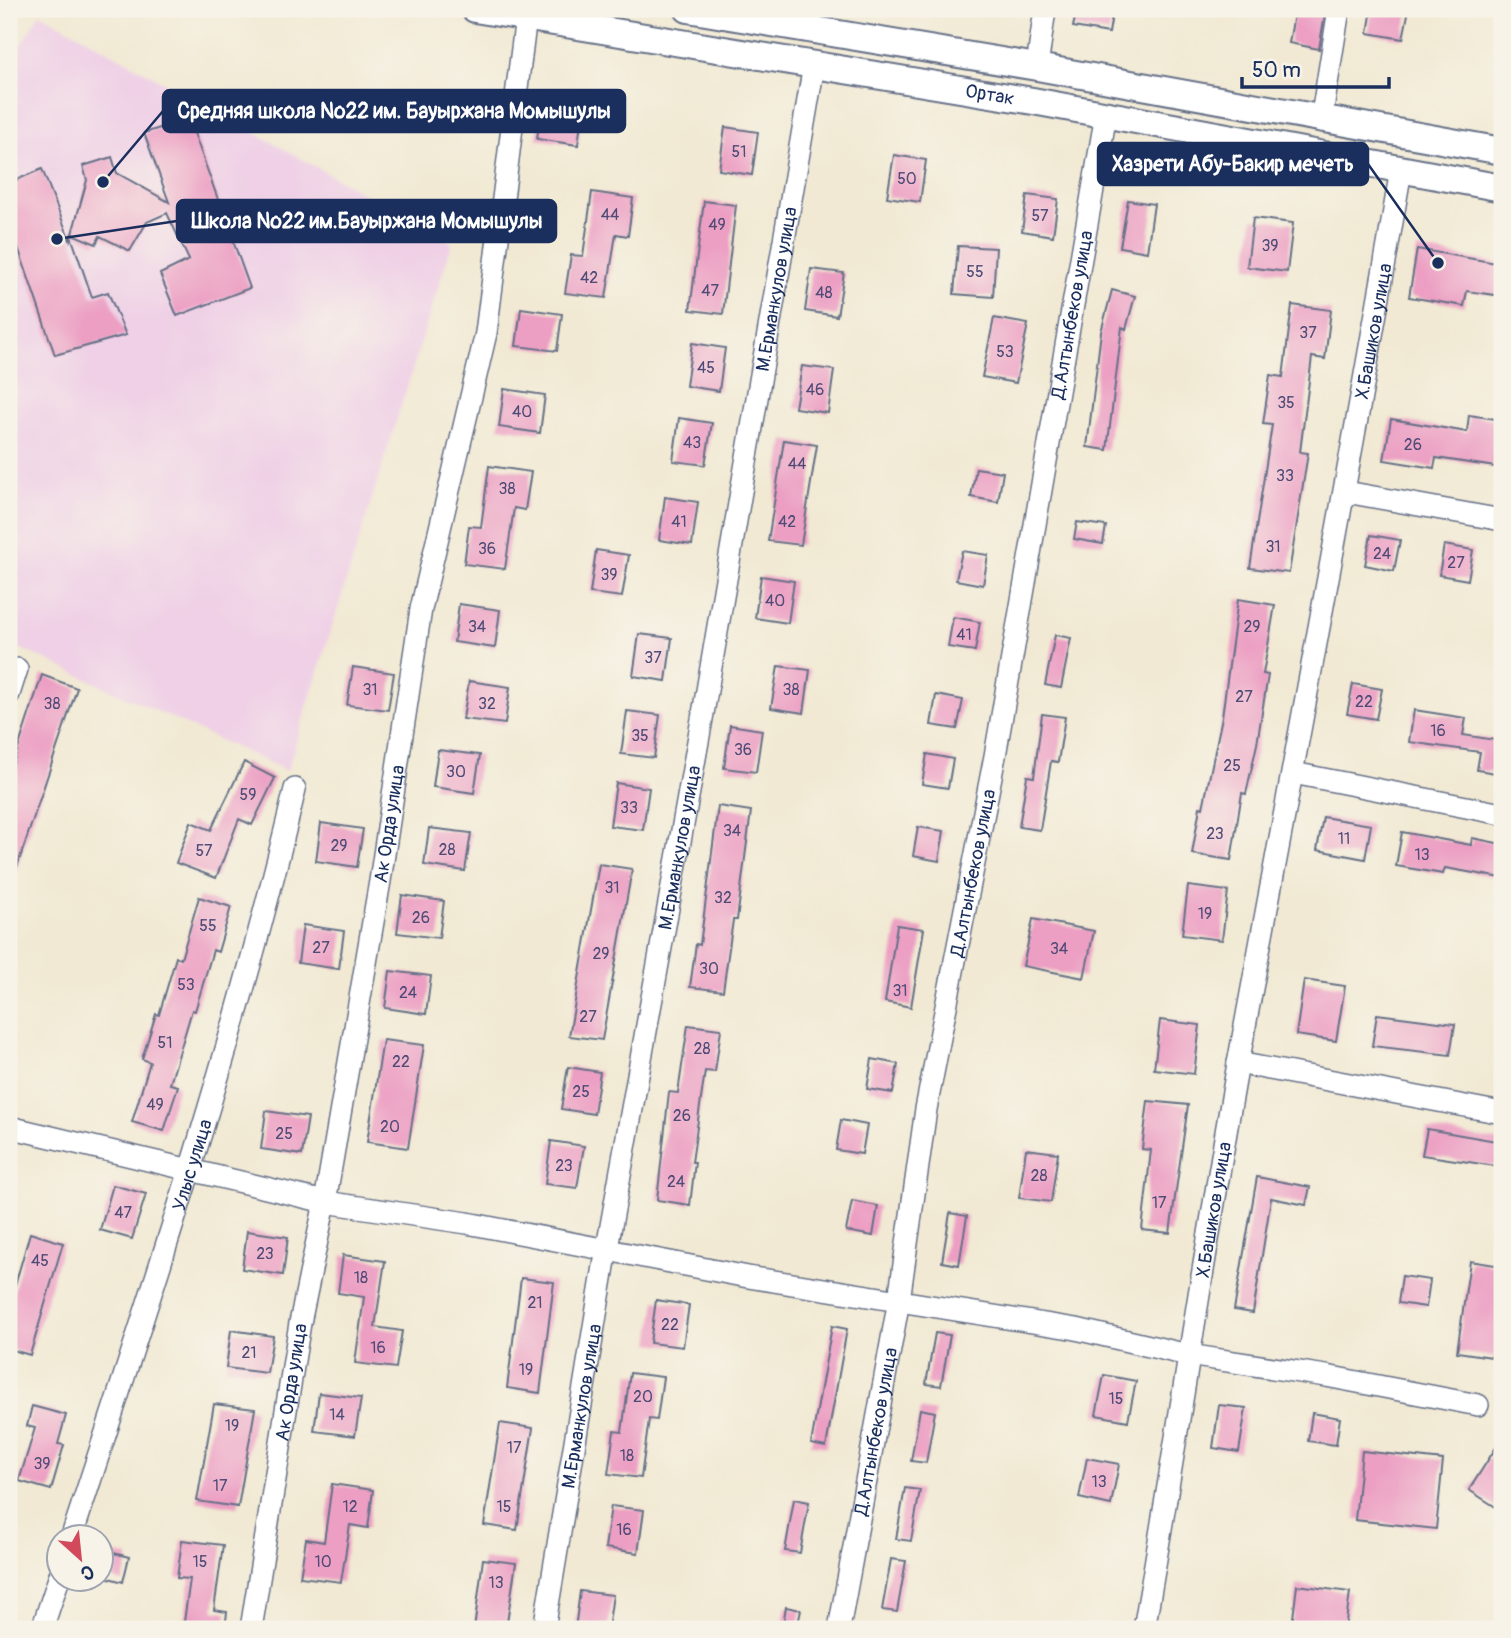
<svg xmlns="http://www.w3.org/2000/svg" width="1511" height="1638" viewBox="0 0 1511 1638" font-family="Pangolin,sans-serif">
<rect width="100%" height="100%" fill="#f7f3e8"/>
<filter id="ink" filterUnits="userSpaceOnUse"><feTurbulence type="fractalNoise" baseFrequency=".0143" numOctaves="2"/><feDisplacementMap in="SourceGraphic" scale="14" xChannelSelector="R" yChannelSelector="G"/><feConvolveMatrix kernelMatrix="1 2 1 2 8 2 1 2 1" color-interpolation-filters="sRGB"/></filter>
<filter id="wash" filterUnits="userSpaceOnUse"><feTurbulence type="fractalNoise" baseFrequency=".00686" numOctaves="4" result="noise"/><feDisplacementMap in="SourceGraphic" scale="28" xChannelSelector="R" yChannelSelector="G"/><feGaussianBlur stdDeviation="1.57" result="paint"/><feColorMatrix in="noise" values="0 0 0 0 0 0 0 0 0 0 0 0 0 0 0 0 0 1.4 0 .05"/><feComposite in="paint" operator="in"/></filter>
<g filter="url(#wash)">
<rect width="100%" height="100%" fill="#f1e9d3"/>
<path fill="#efd0e6" d="M40 13 452 243 287 771 9 643V66Z"/>
<g id="blocks">
<path fill="#ec9fc3" d="M1077 9H1113L1109 33 1073 27Z
M1295 9 1325 14 1319 49 1289 43Z
M1372 9H1409L1403 39 1368 33Z
M542 101 583 107 578 145 537 139Z
M189 119 250 288 177 316 160 274 189 260 167 213 147 222 130 251 100 236 96 244 72 234 87 180 83 166 112 157 117 173 169 202 144 133Z
M725 127 758 132 752 175 719 170Z
M894 155 926 160 920 202 887 197Z
M42 169 70 240 71 236 92 297 108 292 126 335 55 355 9 221V183Z
M592 192 633 198 628 236 616 234 606 298 565 293 571 255 583 256Z
M1027 195 1058 199 1053 236 1022 231Z
M1128 200 1154 204 1147 252 1120 247Z
M704 201 736 205 723 314 690 310Z
M1253 218 1293 223 1287 272 1247 267Z
M958 246 996 248 993 297 954 294Z
M1417 249 1502 264V296L1467 291 1464 306 1409 297Z
M811 269 844 273 837 316 805 311Z
M1112 290 1135 296 1126 329 1122 327 1107 450 1087 447 1101 332Z
M1292 305 1331 310 1325 359 1312 357 1300 452 1308 453 1289 573 1250 568 1272 425 1263 424 1270 375 1283 377Z
M521 308 562 314 557 351 516 346Z
M994 318 1028 324 1016 383 982 377Z
M692 343 725 348 719 391 686 386Z
M802 366 834 370 828 413 795 408Z
M504 389 545 395 540 433 499 427Z
M1469 415 1502 420V468L1436 458 1434 468 1384 460 1391 419 1467 432Z
M679 418 712 423 705 465 673 461Z
M784 440 817 445 801 545 768 541Z
M489 466 531 472 525 510 514 508 505 569 464 564 469 526 481 527Z
M976 468 1003 472 998 502 971 497Z
M665 497 698 502 692 545 659 540Z
M1077 522 1106 526 1103 544 1074 539Z
M1371 535 1400 540 1394 571 1365 565Z
M1444 545 1473 550 1468 580 1439 575Z
M596 550 629 555 622 597 590 593Z
M962 551 988 555 983 585 956 580Z
M761 576 794 581 788 623 755 618Z
M1238 599 1275 605 1263 674 1268 675 1257 744 1246 794 1242 793 1231 860 1192 854 1200 807 1203 808 1222 717Z
M459 604 500 610 495 648 454 642Z
M953 617 980 622 975 651 948 647Z
M639 634 672 638 666 681 633 676Z
M1055 635 1071 638 1061 688 1045 685Z
M778 666 810 670 804 713 771 708Z
M353 667 394 673 388 710 347 705Z
M42 675 77 688 11 885 9 776Z
M469 681 510 687 505 724 463 719Z
M1353 684 1382 689 1376 719 1347 714Z
M936 695 963 700 957 729 931 725Z
M1414 710 1466 718 1463 735 1502 741V774L1477 770 1480 752 1409 742Z
M627 711 660 715 654 758 621 754Z
M1042 714 1065 717 1058 762 1051 761 1040 830 1019 827 1027 776 1034 777Z
M730 725 762 730 756 772 724 768Z
M438 750 480 755 474 793 433 787Z
M927 754 953 759 948 788 922 784Z
M244 762 275 778 252 825 239 819 216 878 176 863 191 822 211 830Z
M616 783 649 788 643 830 610 826Z
M718 806 751 811 737 920H733L723 991 690 987 696 944 700 945Z
M1323 817 1371 825 1365 859 1317 850Z
M321 823 363 829 357 867 316 861Z
M918 827 944 831 939 861 913 856Z
M429 828 471 833 465 871 424 865Z
M1402 832 1471 845 1472 838 1502 844V878L1445 868 1443 874 1396 866Z
M599 864 632 869 602 1040 569 1036Z
M1188 886 1228 891 1222 940 1182 935Z
M402 895 444 901 439 938 397 933Z
M199 897 231 907 218 952 213 950 195 1011 192 1010 170 1084 178 1086 164 1131 132 1122 150 1062 142 1059 156 1014 159 1015 176 957 181 959Z
M1033 919 1094 931 1084 978 1023 966Z
M303 925 344 931 339 969 298 963Z
M897 925 924 929 911 1007 885 1002Z
M390 971 431 976 426 1014 385 1008Z
M1304 980 1345 986 1336 1041 1296 1035Z
M1377 1014 1455 1024 1450 1055 1372 1046Z
M1160 1020 1200 1025 1194 1074 1154 1069Z
M688 1025 721 1029 715 1072 705 1071 692 1162H695L690 1205 657 1200 669 1092 678 1093Z
M383 1040 424 1045 408 1148 367 1142Z
M872 1059 898 1064 893 1093 867 1089Z
M568 1067 600 1072 594 1114 561 1109Z
M1148 1101 1188 1105 1170 1233 1142 1230 1151 1150 1142 1149Z
M266 1111 308 1117 302 1155 261 1149Z
M841 1120 867 1125 862 1154 836 1150Z
M1427 1129 1502 1142V1167L1422 1155Z
M551 1141 584 1146 577 1188 545 1184Z
M1026 1149 1058 1153 1051 1202 1019 1198Z
M1257 1177 1310 1187 1306 1205 1271 1198 1253 1313 1234 1310Z
M113 1185 146 1194 132 1239 100 1230Z
M852 1201 878 1206 873 1236 846 1231Z
M950 1213 967 1216 959 1265 942 1262Z
M247 1231 288 1237 283 1275 242 1269Z
M30 1233 63 1243 30 1355 9 1349V1306Z
M343 1255 385 1261 375 1327 402 1331 396 1368 355 1363 364 1297 338 1293Z
M1470 1261 1502 1266V1333L1499 1358 1457 1352Z
M1402 1276 1430 1280 1426 1307 1398 1303Z
M521 1278 554 1282 540 1393 507 1388Z
M656 1300 689 1305 683 1347 650 1343Z
M832 1326 847 1329 826 1447 811 1444Z
M231 1330 273 1336 267 1373 226 1368Z
M935 1333 950 1335 941 1386 926 1384Z
M630 1373 663 1377 657 1420 649 1419 641 1478 608 1474 614 1431 622 1432Z
M1104 1375 1136 1381 1128 1421 1096 1415Z
M319 1393 361 1398 355 1436 314 1431Z
M214 1404 255 1409 238 1507 197 1501Z
M1219 1405 1246 1408 1239 1452 1213 1448Z
M32 1406 66 1415 58 1444 64 1445 51 1490 19 1481 35 1428 27 1426Z
M920 1409 935 1412 926 1463 911 1461Z
M1312 1413 1340 1418 1336 1445 1308 1441Z
M500 1423 533 1428 517 1530 484 1525Z
M1502 1438V1511L1469 1490Z
M1362 1451 1443 1460 1436 1529 1355 1520Z
M1087 1458 1119 1464 1111 1505 1079 1498Z
M332 1484 373 1490 368 1528 350 1525 341 1582 300 1577 306 1539 324 1542Z
M905 1488 920 1490 911 1541 896 1539Z
M794 1499 809 1502 800 1553 785 1551Z
M611 1506 644 1510 638 1553 605 1548Z
M182 1540 223 1545 214 1610 227 1612 225 1629H183L190 1579 177 1578Z
M102 1550 129 1557 123 1582 102 1576Z
M483 1559 516 1563 506 1629H474Z
M891 1559 906 1561 897 1612 882 1610Z
M1297 1585 1350 1592 1345 1629 1292 1626Z
M580 1591 613 1595 608 1629H575Z
M786 1607 801 1610 797 1629H782Z"/>
</g>
</g>
<g filter="url(#ink)">
<use href="#blocks" fill-opacity="0" stroke="#667087" stroke-width="2"/>
<g fill="none" stroke-linecap="round" stroke-linejoin="round">
<defs>
<g id="minor">
<path d="M1037 67 1045 9"/>
<path d="M1321 121 1339 9"/>
<path d="M1346 492 1502 520"/>
<path d="M9 694 17 669"/>
<path d="M1293 773 1502 814"/>
<path d="M1238 1063 1502 1113"/>
<path d="M9 1127 325 1202 467 1223 748 1277 1076 1329 1188 1355 1326 1376 1478 1405"/>
<path id="s1" d="M72 1536C153 1289 235 1043 295 789"/>
<path d="M42 1629 60 1575"/>
<path id="s2" d="M251 1629 300 1323 325 1202 380 881 421 609 486 333 526 17"/>
<path id="s3" d="M544 1629 607 1248 704 708 814 65"/>
<path id="s4" d="M839 1629 899 1300 926 1109 995 756 1106 114"/>
<path id="s5" d="M1144 1629C1177 1441 1204 1252 1238 1064 1293 766 1350 468 1401 170"/>
</g>
<g id="tertiary">
<path id="s6" d="M475 9 1033 101 1502 188"/>
<path d="M688 9 1037 67 1502 151"/>
</g>
</defs>
<use href="#minor" stroke="#667087" stroke-width="24"/>
<use href="#tertiary" stroke="#667087" stroke-width="30"/>
<use href="#minor" stroke="#fff" stroke-width="21"/>
<use href="#tertiary" stroke="#fff" stroke-width="26"/>
</g>
</g>
<g text-anchor="middle" stroke-width="6" stroke-linejoin="round" paint-order="stroke">
<g font-size="16" fill="#4f4b77">
<text x="739" y="157">51</text>
<text x="907" y="184">50</text>
<text x="610" y="220">44</text>
<text x="1040" y="221">57</text>
<text x="717" y="230">49</text>
<text x="1270" y="251">39</text>
<text x="975" y="277">55</text>
<text x="589" y="283">42</text>
<text x="710" y="296">47</text>
<text x="824" y="298">48</text>
<text x="1308" y="338">37</text>
<text x="1005" y="357">53</text>
<text x="706" y="373">45</text>
<text x="815" y="395">46</text>
<text x="1286" y="408">35</text>
<text x="522" y="417">40</text>
<text x="692" y="448">43</text>
<text x="1413" y="450">26</text>
<text x="797" y="469">44</text>
<text x="1285" y="481">33</text>
<text x="507" y="494">38</text>
<text x="679" y="527">41</text>
<text x="787" y="527">42</text>
<text x="1273" y="552">31</text>
<text x="487" y="554">36</text>
<text x="1382" y="559">24</text>
<text x="1456" y="568">27</text>
<text x="609" y="580">39</text>
<text x="775" y="606">40</text>
<text x="477" y="632">34</text>
<text x="1252" y="632">29</text>
<text x="964" y="640">41</text>
<text x="653" y="663">37</text>
<text x="370" y="695">31</text>
<text x="791" y="695">38</text>
<text x="1244" y="702">27</text>
<text x="1364" y="707">22</text>
<text x="52" y="709">38</text>
<text x="487" y="709">32</text>
<text x="1438" y="736">16</text>
<text x="640" y="741">35</text>
<text x="743" y="755">36</text>
<text x="1232" y="771">25</text>
<text x="456" y="777">30</text>
<text x="248" y="800">59</text>
<text x="629" y="813">33</text>
<text x="732" y="836">34</text>
<text x="1215" y="839">23</text>
<text x="1344" y="844">11</text>
<text x="339" y="851">29</text>
<text x="447" y="855">28</text>
<text x="204" y="856">57</text>
<text x="1422" y="860">13</text>
<text x="612" y="893">31</text>
<text x="723" y="903">32</text>
<text x="1205" y="919">19</text>
<text x="421" y="923">26</text>
<text x="208" y="931">55</text>
<text x="321" y="953">27</text>
<text x="1059" y="954">34</text>
<text x="601" y="959">29</text>
<text x="709" y="974">30</text>
<text x="186" y="990">53</text>
<text x="900" y="996">31</text>
<text x="408" y="998">24</text>
<text x="588" y="1022">27</text>
<text x="165" y="1048">51</text>
<text x="702" y="1054">28</text>
<text x="401" y="1067">22</text>
<text x="581" y="1097">25</text>
<text x="155" y="1110">49</text>
<text x="682" y="1121">26</text>
<text x="390" y="1132">20</text>
<text x="284" y="1139">25</text>
<text x="564" y="1171">23</text>
<text x="1039" y="1181">28</text>
<text x="676" y="1187">24</text>
<text x="1159" y="1208">17</text>
<text x="123" y="1218">47</text>
<text x="265" y="1259">23</text>
<text x="40" y="1266">45</text>
<text x="361" y="1283">18</text>
<text x="535" y="1308">21</text>
<text x="670" y="1330">22</text>
<text x="378" y="1353">16</text>
<text x="249" y="1358">21</text>
<text x="526" y="1375">19</text>
<text x="643" y="1402">20</text>
<text x="1116" y="1404">15</text>
<text x="337" y="1420">14</text>
<text x="232" y="1431">19</text>
<text x="514" y="1453">17</text>
<text x="627" y="1461">18</text>
<text x="42" y="1469">39</text>
<text x="1099" y="1487">13</text>
<text x="220" y="1491">17</text>
<text x="350" y="1512">12</text>
<text x="504" y="1512">15</text>
<text x="624" y="1535">16</text>
<text x="200" y="1567">15</text>
<text x="323" y="1567">10</text>
<text x="496" y="1588">13</text>
</g>
<g font-size="19" fill="#1b2f5e" stroke="#f7f3e8">
<text dy="7" stroke="none"><textPath href="#s6" startOffset="522">Ортак</textPath></text>
<text dy="7" stroke="none"><textPath href="#s3" startOffset="1360">М.Ерманкулов улица</textPath></text>
<text dy="7" stroke="none"><textPath href="#s4" startOffset="1335">Д.Алтынбеков улица</textPath></text>
<text dy="7" stroke="none"><textPath href="#s5" startOffset="1318">Х.Башиков улица</textPath></text>
<text dy="7" stroke="none"><textPath href="#s2" startOffset="817">Ак Орда улица</textPath></text>
<text dy="7" stroke="none"><textPath href="#s3" startOffset="793">М.Ерманкулов улица</textPath></text>
<text dy="7" stroke="none"><textPath href="#s4" startOffset="768">Д.Алтынбеков улица</textPath></text>
<text dy="7" stroke="none"><textPath href="#s1" startOffset="390">Улыс улица</textPath></text>
<text dy="7" stroke="none"><textPath href="#s5" startOffset="425">Х.Башиков улица</textPath></text>
<text dy="7" stroke="none"><textPath href="#s2" startOffset="250">Ак Орда улица</textPath></text>
<text dy="7" stroke="none"><textPath href="#s3" startOffset="226">М.Ерманкулов улица</textPath></text>
<text dy="7" stroke="none"><textPath href="#s4" startOffset="201">Д.Алтынбеков улица</textPath></text>
</g>
</g>
<path fill="none" stroke="#1b2f5e" stroke-width="2.5" d="M103 182L163 111M1438 263L1368 164M57 239L177 221"/>
<g fill="#1b2f5e" stroke="#f7f3e8" stroke-width="2.5">
<circle cx="103" cy="182" r="7"/>
<circle cx="1438" cy="263" r="7"/>
<circle cx="57" cy="239" r="7"/>
</g>
<g fill="#1b2f5e" stroke="#1b2f5e" stroke-width="2.5">
<rect x="163" y="90" width="462" height="42" rx="7"/>
<rect x="1098" y="143" width="270" height="42" rx="7"/>
<rect x="177" y="200" width="379" height="42" rx="7"/>
</g>
<g font-size="21" text-anchor="middle" font-weight="bold" fill="#fff">
<text x="394" y="118">Средняя школа №22 им. Бауыржана Момышулы</text>
<text x="1233" y="171">Хазрети Абу-Бакир мечеть</text>
<text x="367" y="228">Школа №22 им.Бауыржана Момышулы</text>
</g>
<rect width="1511" height="1638" fill="none" stroke="#f7f3e8" stroke-width="35"/>
<g transform="translate(80 1558) rotate(153)"><circle r="33" fill="#f7f3e8" stroke="#9fa5b1" stroke-width="2"/>
<path d="M0-5L12 26L0 18L-12 26Z" fill="#d1495b"/>
<text y="-10" font-size="19" font-weight="bold" text-anchor="middle" fill="#1b2f5e">С</text>
</g>
<path d="M1242 77v10h147v-10" fill="none" stroke="#1b2f5e" stroke-width="3.5"/>
<text x="1252" y="77" font-size="21" fill="#1b2f5e" stroke="#f7f3e8" stroke-width="5" paint-order="stroke">50 m</text>
</svg>
